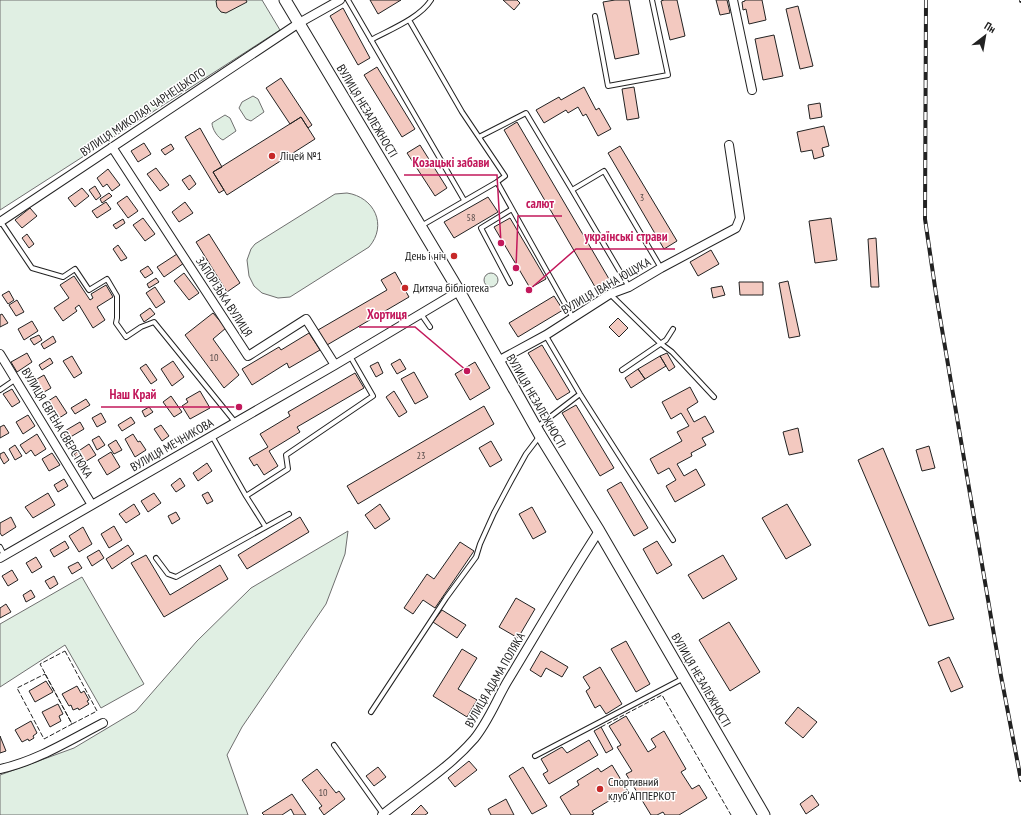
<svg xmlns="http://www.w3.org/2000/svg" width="1021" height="815" viewBox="0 0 1021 815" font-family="'PT Sans Narrow',sans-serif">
<rect width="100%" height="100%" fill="#fff"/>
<path fill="#e0efe3" stroke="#6f6f6f" d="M0 0H262L280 30 0 210Z
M253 96 258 99 264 112 251 121 246 119 239 108 242 102Z
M225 115 230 118 236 131 223 140C218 138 212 129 212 123Z
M347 193C374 197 388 225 369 247L290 297 278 298 262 293 254 286 249 276 247 260 251 249 255 244 335 194Z
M484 280a7 7 0 1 1 14 0a7 7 0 1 1-14 0Z
M348 531 345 554 326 604 242 727 227 755 248 815H0V775L74 748 136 711 197 641 251 588Z
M82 577 144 684 101 708 65 645 0 687V624Z"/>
<path fill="#f3c9c0" stroke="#222" d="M217 0H246L247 2 226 13 221 12 217 7 216 1Z
M370 0H401L378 14Z
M503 0H517L520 3 514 10Z
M615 0H629L639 54 615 59 603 2Z
M664 0H677L685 36 670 40 661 1Z
M716 0H727L730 13 720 15Z
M745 0H762L766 20 749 24 746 9 743 10 742 2 745 1Z
M798 6 813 66 800 69 786 9Z
M343 8 370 58 358 65 330 16Z
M774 35 783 76 763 80 755 39Z
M377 67 415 129 402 137 364 75Z
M281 78 312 125 308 128 301 117 290 124 266 88Z
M584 87 596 110 599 108 611 129 598 136 586 114 583 116 578 107 568 113 566 110 544 123 536 110 559 97 561 100Z
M634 87 639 118 627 120 622 89Z
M820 103 822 117 810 119 808 105Z
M301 117 315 139 227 195 213 172Z
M517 122 612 284 598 292 504 130Z
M824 126 829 146 822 148 824 156 814 159 812 150 801 152 797 132Z
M200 128 222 167 213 172 224 190 219 193 185 137Z
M144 143 151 154 138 162 131 151Z
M171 144 174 149 165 155 161 150Z
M420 145 447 188 435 196 407 153Z
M620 146 677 241 664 249 608 153Z
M156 168 169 185 160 191 147 174Z
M108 169 120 185 112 191 107 184 103 187 97 178Z
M190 175 196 184 189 190 182 180Z
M95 186 101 196 96 200 89 190Z
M82 188 89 196 75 207 68 198Z
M109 193 112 196 102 203 100 199Z
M127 196 138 211 128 218 117 203Z
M488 197 498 212 454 238 444 222Z
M106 202 111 209 97 218 92 211Z
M185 202 193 213 179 222 172 212Z
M30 208 37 216 22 228 15 220Z
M143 218 155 234 145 241 133 225Z
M510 218 546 279 530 288 494 227Z
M831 218 837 260 815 263 809 221Z
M123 219 125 223 116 229 113 225Z
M27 234 34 244 29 248 22 238Z
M209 234 240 283 227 292 196 242Z
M876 238 879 287H871L868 239Z
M118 245 127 258 121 261 113 249Z
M711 250 719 264 698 276 690 262Z
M177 254 184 263 164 277 157 267Z
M148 266 153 273 145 278 140 271Z
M395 272 409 297 327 345 318 330 387 290 381 280Z
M184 273 199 293 189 300 174 281Z
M74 276 90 300 93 298 91 294 106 285 113 297 97 307 105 320 93 328 79 305 75 308 77 311 63 321 54 308 69 298 60 285Z
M156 278 159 282 149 288 147 284Z
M788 281 800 336 789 338 779 283Z
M739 282H763V295H740Z
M722 286 725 295 713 298 711 288Z
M155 287 165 302 156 308 146 293Z
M9 291 14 300 8 304 2 295Z
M554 296 563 310 518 337 509 323Z
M17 300 24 312 16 316 9 305Z
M150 308 155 314 144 322 140 315Z
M213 313 226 328 213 339 239 375 224 388 185 335Z
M2 314 8 323 0 327V315Z
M618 318 628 328 619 337 609 327Z
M32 321 38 331 24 340 18 329Z
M309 333 320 350 289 368 287 363 252 385 242 369 279 347 281 350Z
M39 335 42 340 34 345 30 339Z
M53 336 56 342 44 349 41 344Z
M542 345 570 392 557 400 528 353Z
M27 353 32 362 17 372 11 362Z
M667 353 675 367 669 371 660 356Z
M72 356 82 373 74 378 63 361Z
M660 356 666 366 645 379 638 369Z
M50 358 53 363 42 370 39 365Z
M400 359 406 369 397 374 391 364Z
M173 361 184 377 172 386 161 369Z
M378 362 383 373 376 377 370 366Z
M475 362 490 388 470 400 455 374Z
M146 364 157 380 151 384 140 368Z
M638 369 645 379 631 388 625 378Z
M414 372 428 397 415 404 401 379Z
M355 373 364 388 297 427 300 432 269 451 278 466 264 475 257 464 254 466 249 458 268 447 260 434 290 416 288 412Z
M44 375 51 388 39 395 32 382Z
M690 387 698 402 687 409 694 422 705 416 714 432 702 438 706 445 691 453 692 456 677 464 684 476 696 469 705 485 675 502 666 486 676 480 669 468 658 474 650 459 682 441 677 432 689 426 681 413 671 419 662 402Z
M12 389 20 402 12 407 3 394Z
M200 391 210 408 190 419 182 406 188 402 186 399Z
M394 391 407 412 399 417 386 397Z
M56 396 67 413 56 420 45 403Z
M171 396 182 412 174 417 163 402Z
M86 399 90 405 75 414 71 408Z
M576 405 614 468 600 476 562 413Z
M484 406 494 424 358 504 347 486Z
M149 407 153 412 145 417 142 411Z
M101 413 106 422 97 427 92 418Z
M28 415 35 426 23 434 16 422Z
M131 417 135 423 122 431 118 425Z
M80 422 84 429 67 439 63 432Z
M4 425 9 433 0 438V427Z
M161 425 169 436 162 441 154 429Z
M798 428 803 452 789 455 783 432Z
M37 434 46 449 35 456 31 450 26 454 20 445Z
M133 434 138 442 140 441 146 450 135 457 125 439Z
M99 436 105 445 97 450 92 440Z
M116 440 122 450 114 454 108 445Z
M491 441 502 460 490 467 479 448Z
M89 444 96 455 80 465 74 454Z
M15 445 22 456 15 460 9 449Z
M929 446 935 468 922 471 916 450Z
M883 448 954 619 929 626 858 460Z
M4 452 9 460 4 464 0 457V454Z
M111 452 120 467 107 475 98 460Z
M52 453 60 465 49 471 42 459Z
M207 463 212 471 198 481 193 473Z
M180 478 185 486 176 492 171 485Z
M64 479 68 486 58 492 54 485Z
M621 482 648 528 634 536 607 490Z
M208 492 213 501 207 504 202 495Z
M48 493 55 505 33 518 25 507Z
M154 493 161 503 148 512 141 501Z
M134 504 140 514 126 523 119 514Z
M380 504 390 519 375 529 365 515Z
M787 504 811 545 786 559 762 518Z
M532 507 546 532 533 539 519 514Z
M176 512 180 519 172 524 168 516Z
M11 517 16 527 2 536 0 533V523Z
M300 517 309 532 247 569 238 555Z
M114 526 122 540 109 548 101 534Z
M83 527 92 544 79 552 69 536Z
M65 541 69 548 54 557 50 550Z
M657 541 672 565 657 574 643 549Z
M460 542 474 551 435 608 423 600 413 614 404 608 427 574 434 579Z
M128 545 134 554 112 569 106 559Z
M99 550 104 558 92 566 87 557Z
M146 555 170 595 220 565 228 579 164 617 131 563Z
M723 555 737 579 703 599 688 575Z
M36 557 42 567 32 573 26 563Z
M78 562 82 568 72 574 68 567Z
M12 570 18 580 8 586 2 576Z
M54 576 58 584 50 589 45 581Z
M31 590 35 597 26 602 23 595Z
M516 598 535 609 518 638 499 627Z
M6 604 11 612 0 618V608Z
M442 610 466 625 457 638 433 622Z
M729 622 760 672 730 691 699 640Z
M626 641 650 684 636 692 611 649Z
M462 649 477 658 458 689 477 700 467 717 433 696Z
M541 651 568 667 562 677 546 668 541 677 530 670Z
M949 657 963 687 951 692 938 662Z
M600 667 622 704 606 714 600 705 595 708 586 691 590 688 583 677Z
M46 681 53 692 35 702 29 691Z
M77 686 81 693 84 691 89 700 87 701 89 704 79 710 78 708 73 710 71 705 69 706 62 694Z
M58 704 63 714 59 716 61 721 50 727 42 712Z
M798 707 817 722 803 738 785 723Z
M626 716 648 752 656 747 651 739 664 731 686 769 681 772 692 789 699 785 707 798 679 815H665L663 812 657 815H651L626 774 632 771 617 747 621 745 609 726Z
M31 721 37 733 33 736 34 738 29 741 28 739 22 742 15 730Z
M601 727 613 749 606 753 594 731Z
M0 736 6 751 0 753Z
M589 740 598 755 549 784 543 774 548 771 541 759 562 747 567 753Z
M469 761 477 770 455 787 448 778Z
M612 765 629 793 614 802 612 799 592 811 594 814 591 815H571L560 797 579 785 577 781 598 768 601 772Z
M378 767 386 777 374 786 366 776Z
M523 767 547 806 532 814 509 776Z
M317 769 336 793 339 791 345 799 324 815 319 808 322 806 302 780Z
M292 794 306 815H294L291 809 282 815H264L262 813Z
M812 795 819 805 806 814 800 804Z
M506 799 514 815H491L488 809Z
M421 805 428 813 425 815H411Z"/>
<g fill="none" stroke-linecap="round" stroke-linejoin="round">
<defs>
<path id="service" d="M348 0 464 200
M595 16 608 86 668 75 652 0
M409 20 462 112 505 176 497 182
M371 40C389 30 420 18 431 0
M479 137 526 113 572 190
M1 222 32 268 63 277 75 269 89 290 107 279 117 296V318L116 323 126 337 141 327 154 322 235 422
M421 226 497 182 573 318
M510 283 481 228 512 209
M629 287 572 190 604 171 661 268
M610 294 660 343 672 352 714 397
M421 314 430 327
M546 336 580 394 673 540
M622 370 666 340 673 329
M0 390 16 379
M537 427 580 394
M212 436 246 496 288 469 286 455 373 396 350 356
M246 496 265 526
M0 547 4 555
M156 558 168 574 176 577 289 514
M371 712 446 598 476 557 480 544 494 513 511 481 526 454 539 437
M334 745 383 814
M535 756 684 678"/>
<path id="minor" d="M733 0 752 90
M112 147 248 356 306 319 335 365
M0 222 299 23 340 0
M0 354 92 505
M498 361 546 335 610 294 629 287 661 268 736 228 740 218 729 145
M0 558 335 365 459 291
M0 769C37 761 70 740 103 723
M382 815C413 790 448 769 474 739 488 722 496 701 507 682 538 631 567 580 599 531"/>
<path id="secondary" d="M285 0 459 291 540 435 599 531 764 815"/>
</defs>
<use href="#service" stroke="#222" stroke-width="6"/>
<use href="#minor" stroke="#222" stroke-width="10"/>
<use href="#secondary" stroke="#222" stroke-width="13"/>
<use href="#service" stroke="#fff" stroke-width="4"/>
<use href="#minor" stroke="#fff" stroke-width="8"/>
<use href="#secondary" stroke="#fff" stroke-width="11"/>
<defs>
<path id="rail" d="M926 0 925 219 936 294 1001 676 1021 780
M1021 0V1"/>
</defs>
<use href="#rail" stroke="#222" stroke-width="4"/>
<use href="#rail" stroke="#fff" stroke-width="2.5" stroke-dasharray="8" stroke-linecap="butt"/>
<path stroke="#222" stroke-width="1" stroke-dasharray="5 2" stroke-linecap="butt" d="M65 651 97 711 72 724 40 664Z
M45 674 72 724 44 739 17 688Z
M601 727 662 695 731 815"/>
</g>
<g fill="#c62828" stroke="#fff" stroke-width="1.5">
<circle cx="272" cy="156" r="4"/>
<circle cx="454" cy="256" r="4"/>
<circle cx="405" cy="288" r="4"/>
<circle cx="600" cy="789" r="4"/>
</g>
<g text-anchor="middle" stroke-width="3" stroke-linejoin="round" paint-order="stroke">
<g font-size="10" fill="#564c4a">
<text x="642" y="201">3</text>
<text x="471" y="221">58</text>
<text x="214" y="361">10</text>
<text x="421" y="459">23</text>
<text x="323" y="796">10</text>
</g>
<g font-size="12" fill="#222" stroke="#fff">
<text transform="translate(367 111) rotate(59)" y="4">ВУЛИЦЯ НЕЗАЛЕЖНОСТІ</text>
<text transform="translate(143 112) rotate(-34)" y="4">ВУЛИЦЯ МИКОЛАЯ ЧАРНЕЦЬКОГО</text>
<text transform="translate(606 286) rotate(-30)" y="4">ВУЛИЦЯ ІВАНА ЮЩУКА</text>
<text transform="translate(224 297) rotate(57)" y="4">ЗАПОРІЗЬКА ВУЛИЦЯ</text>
<text transform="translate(536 401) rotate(60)" y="4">ВУЛИЦЯ НЕЗАЛЕЖНОСТІ</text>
<text transform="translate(57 423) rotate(59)" y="4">ВУЛИЦЯ ЄВГЕНА СВЕРСТЮКА</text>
<text transform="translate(172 445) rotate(-30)" y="4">ВУЛИЦЯ МЕЧНИКОВА</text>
<text transform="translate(495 680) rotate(-60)" y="4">ВУЛИЦЯ АДАМА ПОЛЯКА</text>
<text transform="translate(701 680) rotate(60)" y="4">ВУЛИЦЯ НЕЗАЛЕЖНОСТІ</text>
</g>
<g font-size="12" fill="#222" stroke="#fff" text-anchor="start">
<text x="280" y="160">Ліцей №1</text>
<text x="446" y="260" text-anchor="end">День і ніч</text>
<text x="413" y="292">Дитяча бібліотека</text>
<text x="608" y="786">Спортивний<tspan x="608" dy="14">клуб АППЕРКОТ</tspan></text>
</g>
</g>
<path fill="none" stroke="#c2185b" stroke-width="1.5" d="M501 243L497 175H404M516 268L518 216H562M529 290L576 249H675M467 371L415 327H359M239 407L164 407H101"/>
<g fill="#c2185b" stroke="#fff" stroke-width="1.5">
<circle cx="501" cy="243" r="4"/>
<circle cx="516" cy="268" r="4"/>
<circle cx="529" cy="290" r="4"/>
<circle cx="467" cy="371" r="4"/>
<circle cx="239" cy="407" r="4"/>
</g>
<g font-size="13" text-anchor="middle" font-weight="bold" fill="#c2185b" stroke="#fff" stroke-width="3" stroke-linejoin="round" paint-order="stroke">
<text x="451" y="167">Козацькі забави</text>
<text x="540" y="208">салют</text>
<text x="626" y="241">українські страви</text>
<text x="387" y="319">Хортиця</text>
<text x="133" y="399">Наш Край</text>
</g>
<g transform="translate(985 36) rotate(31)" stroke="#ffffff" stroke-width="3" paint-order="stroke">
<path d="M0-3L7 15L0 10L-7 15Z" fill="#222222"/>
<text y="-6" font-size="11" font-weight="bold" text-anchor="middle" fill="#222222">Пн</text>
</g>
</svg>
